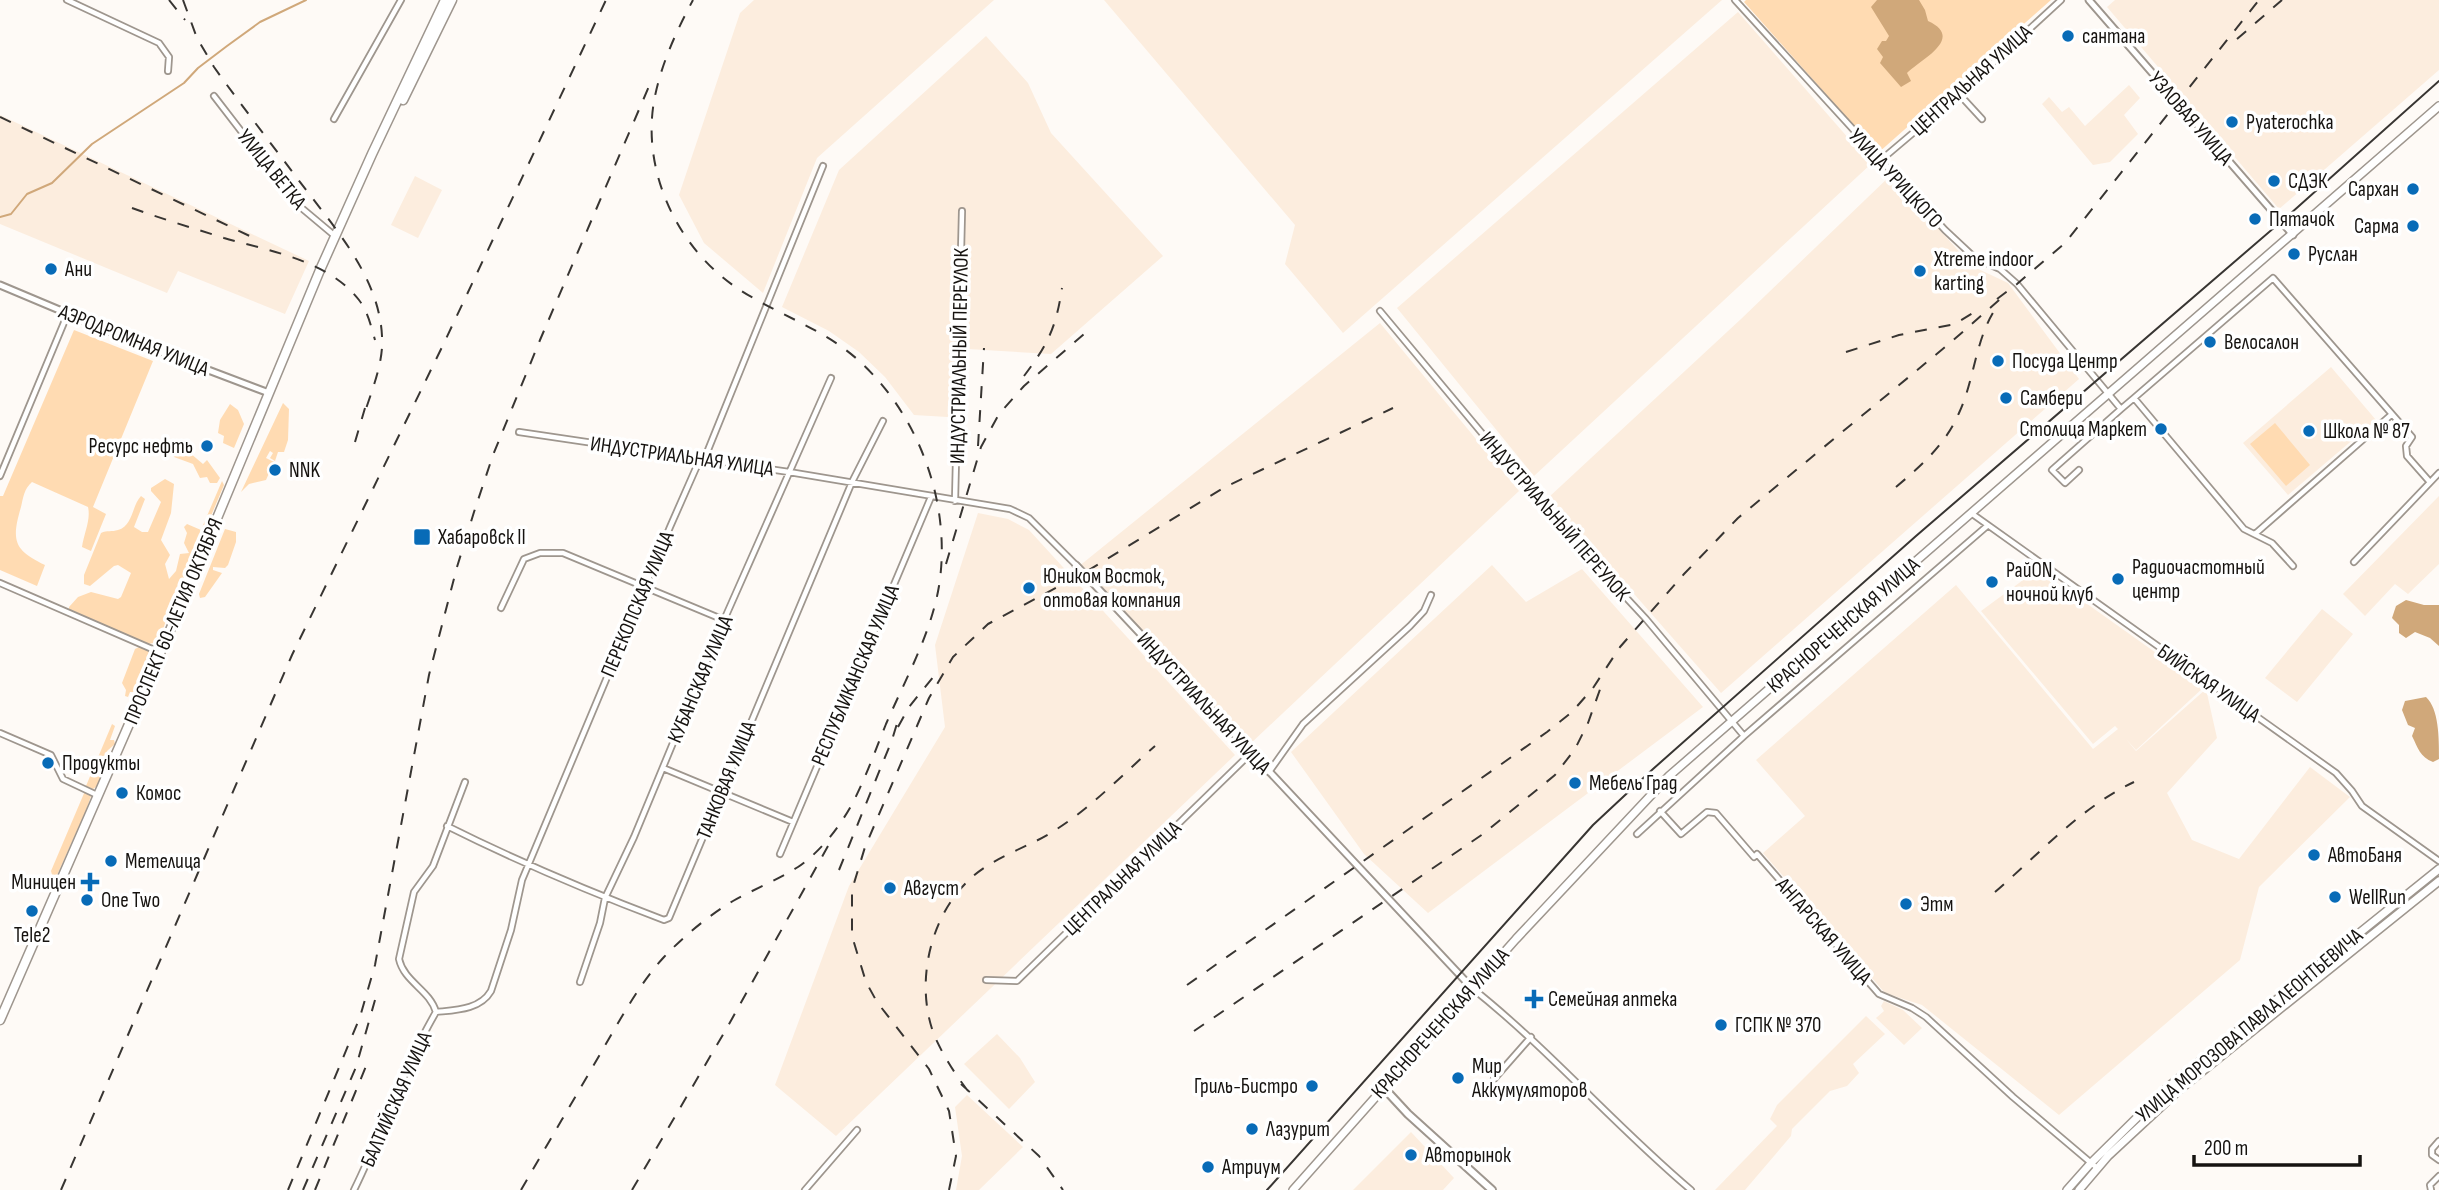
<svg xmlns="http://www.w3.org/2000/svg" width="2439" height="1190" viewBox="0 0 2439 1190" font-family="'Sofia Sans Condensed',sans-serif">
<rect width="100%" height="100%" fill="#fefaf6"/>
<path fill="#fcedde" d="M754 0H994L817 158 763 293 704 243 679 195 740 13Z
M1104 0H1722L1343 333 1285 264 1295 225Z
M2115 0H2439V70L2279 209 2107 7Z
M1738 12 1871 164 1534 476 1397 308Z
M986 36 1028 83 1051 133 1163 256 1051 354 968 349 964 418 914 415 885 377 859 352 829 331 782 307 839 170Z
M2129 85 2140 98 2124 115 2138 134 2110 162 2093 165 2042 104 2049 97 2062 112 2069 107 2085 126Z
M0 115 309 261 285 314 178 271 167 293 0 224Z
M1891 175 1972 266 2008 283 2079 379 1721 693 1549 497 1741 319Z
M415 176 442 190 418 238 391 225Z
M1380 323 1519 491 1249 745 1078 567Z
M2331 367 2376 420 2288 495 2243 443Z
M2439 496V564L2408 594 2395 584 2365 616 2343 594Z
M978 513 1008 519 1029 530 1235 755 836 1136 775 1085 849 886 945 727 935 645Z
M1492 565 1526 602 1582 569 1703 707 1428 913 1364 854 1291 752Z
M2038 569 2204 687 2136 750 2126 739 2136 751 2206 689 2217 738 2167 793 2192 840 2239 859 2310 767 2350 797 2259 887 2240 960 2059 1115 1922 1005 1885 993 1763 853 1805 816 1756 760 1956 585 2093 749 2118 729 2115 726 2093 744 1981 611Z
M2322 609 2353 634 2297 702 2265 678Z
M1884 1001 1903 1010 1922 1028 1904 1045 1876 1018 1884 1011 1881 1006Z
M1866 1016 1885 1034 1853 1064 1859 1073 1847 1086 1830 1091 1792 1129 1791 1136 1745 1190H1715L1777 1126 1770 1119 1777 1105Z
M997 1034 1020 1058 1035 1082 1009 1109 964 1064Z
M967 1095 1023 1147 979 1190H956L962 1156 955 1107Z
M1411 1132 1454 1178 1443 1190H1353Z"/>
<path fill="#ffdbb2" d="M1746 0H2051L1878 153 1744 2Z
M74 330 153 361 93 507 106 514 91 551 82 547C84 533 91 520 88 507L32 482C24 489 23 498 21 507 11 541 14 550 45 565L37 586 0 570V496H3Z
M283 403 289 409 288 440 284 452H278L275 461 270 458 273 453 270 451 266 458 274 462 266 480 249 484 241 492Z
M230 404 238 410 244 424 234 448 223 443 224 436 218 433 220 420Z
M2275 423 2310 465 2286 486 2250 444Z
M182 440 189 445 190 453 203 464 207 460 220 478 217 483H210L207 477 200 478 193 464 174 457 169 445Z
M165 479 174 484 171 513 161 540 170 555 165 564 169 579 176 571 180 554 189 553 184 543 187 533 184 527 187 524 201 530 222 481 224 485 200 542 197 541 195 544 198 546 175 603 171 605C166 617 164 629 159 642L148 644 69 609V607L78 597 91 592 118 599 121 597 131 573 118 565 114 566 90 586 84 584V575L101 533C107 530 112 532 118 530 133 526 132 505 141 496L145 499 134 527 142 532H148L161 502 151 491V488Z
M225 529 236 532V542L228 565 225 568 213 567V570L222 573 205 597 200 598 199 594Z
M139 647 149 651 152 656 137 692H130L128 697 125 696 126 690 122 683 135 649Z
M112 724 115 726 110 740H114L115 744 107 751 108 766 105 768 100 784 93 789 86 786Z
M85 791 91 796 87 808 54 882 51 871Z"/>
<path fill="#d0a87a" d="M1877 0H1919L1925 10 1928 21C1965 38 1922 59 1907 73L1911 81 1901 87 1880 63 1883 57 1877 49 1882 41H1886L1889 36 1871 7Z
M2406 600 2424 605H2439V646L2430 638 2415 632 2406 638 2399 633V625L2392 618 2396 606Z
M2426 697C2439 709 2439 738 2439 759L2433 762C2420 757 2418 748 2412 736L2415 728 2408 725 2402 710 2405 701Z"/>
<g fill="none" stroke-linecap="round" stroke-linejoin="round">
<path stroke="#d0a87a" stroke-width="2" d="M0 217 11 214 27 194 52 183 92 144 184 83 198 68 227 46 260 22 306 0"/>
<defs>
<path id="minor" d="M67 0 159 43 169 57 168 71
M1735 0 1945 230 1975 258 2000 269 2017 284 2121 409 2134 398 2244 529 2272 543 2293 566
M1959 94 1982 119
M214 96 298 205 335 236
M334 119 401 0
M1881 160 1959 94 2061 0
M1380 311 1556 522 1646 619 1744 736
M2134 398 2273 278 2412 437 2406 446 2407 456 2429 481
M519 432 789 472 1010 509 1029 518 1076 565
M2079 470 2065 483 2052 470 2121 409
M0 476 68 313
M955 501 962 211
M1971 513 2336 773 2352 791 2362 806 2439 861
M2255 534 2391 415
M2354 562 2439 473
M0 583 159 652
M501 608 524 559 540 553H563L724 620
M0 733 51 755 63 779 97 795
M663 768 793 822
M1269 772 1303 724 1410 626 1424 611 1431 595
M1660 811 1681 834 1707 812 1716 813 1754 857 1757 854 1879 994 1912 1008 1926 1017 2013 1097 2097 1168
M447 826C517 861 590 892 664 920L669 918 852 482 883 421
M1637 834 1744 736 1987 526
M780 854 931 497
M986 980 1017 981 1250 754
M580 982 600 923 605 898 634 837 724 620 831 378
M1472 988C1550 1050 1615 1126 1691 1190
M436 1012C455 1010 480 1010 491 991L511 930 522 880 670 527 696 468 708 450 823 166
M1494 1079 1531 1037
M2439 1141 2432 1149V1155L2439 1160
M354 1190C383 1131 403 1069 436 1012 430 990 404 982 399 959L414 892 433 866 465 782
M805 1190 857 1130
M2431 1190 2430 1185 2439 1176"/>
<path id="tertiary" d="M2089 0 2293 235
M0 285 145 346 269 393
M1076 565 1472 988"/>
<path id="secondary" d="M1383 1087 1408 1114 1492 1190"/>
<path id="primary" d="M1293 1190 1516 939 1669 776 2439 106
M2067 1190 2091 1163 2168 1087 2439 869
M2079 1190 2108 1156 2179 1090 2439 881"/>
<path id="trunk" d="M403 100 452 0
M0 1020 181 605 320 270 372 154 445 0"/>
</defs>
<use href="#minor" stroke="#9e968e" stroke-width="8"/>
<use href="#tertiary" stroke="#9e968e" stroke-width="9"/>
<use href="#secondary" stroke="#9e968e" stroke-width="10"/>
<use href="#primary" stroke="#9e968e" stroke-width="10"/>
<use href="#trunk" stroke="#9e968e" stroke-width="11"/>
<use href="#minor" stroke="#fff" stroke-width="4.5"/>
<use href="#tertiary" stroke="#fff" stroke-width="5"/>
<use href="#secondary" stroke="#fff" stroke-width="6"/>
<use href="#primary" stroke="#fff" stroke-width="7"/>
<use href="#trunk" stroke="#fff" stroke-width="8"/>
<path stroke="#383532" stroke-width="2" d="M1267 1190 1593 825 1653 769 1916 536 2290 214 2439 81"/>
<path stroke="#383532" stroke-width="2" stroke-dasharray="12 12" stroke-linecap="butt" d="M169 0 185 20
M183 0 197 38 214 67C241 105 270 142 297 178 332 225 379 275 382 336 384 363 371 392 363 418
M2237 39 2282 0
M0 117 256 239
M132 208C162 219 193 228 224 238 269 251 328 260 359 300 368 312 371 326 375 340
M1997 299 2017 284 2065 243 2259 0
M1846 352 1899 335 1955 324 1976 311
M1024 376C1048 344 1056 328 1062 288
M355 442 365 408
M978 446 984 348
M1896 487C1922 465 1945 445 1959 413 1975 379 1975 337 1998 305
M946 564 981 447 999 414 1024 386 1084 334
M898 727 909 707 934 676
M839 870 892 740 899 717
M1995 892C2039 854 2081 807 2134 782
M1187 985 1547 732 1572 712 1593 688 1620 647 1684 574 1738 518 1950 343 2006 294
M1194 1031 1483 834 1555 775 1575 749 1588 723 1603 681
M961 1084 1039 1156 1063 1190
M968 1091C955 1074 944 1057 935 1037 915 988 928 921 966 883 990 857 1029 848 1057 829 1093 806 1123 774 1155 746
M61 1190 292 655 444 343 606 0
M288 1190 360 1017 375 965 429 675 457 567 474 512 493 455 540 340 650 84
M303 1190 356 1067 375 1000
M315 1190 369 1059
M521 1190C548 1143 576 1096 603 1049 621 1018 640 983 664 957 684 936 708 916 733 901 754 889 778 880 798 867 820 852 838 829 851 806 865 780 875 751 886 724 905 680 931 634 939 586 952 504 919 414 857 359 822 328 776 314 737 288 676 247 640 168 655 96 662 62 677 30 693 0
M632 1190 728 1026 828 846
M949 1190 956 1156 949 1111 929 1069 877 1002 866 982 852 936V890L865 847 929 698 953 657 988 624 1084 573 1225 487 1393 408"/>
</g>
<g fill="#086bb7" stroke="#fff" stroke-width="2.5">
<circle cx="2068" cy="36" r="7"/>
<circle cx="2232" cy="122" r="7"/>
<circle cx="2274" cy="181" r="7"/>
<circle cx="2413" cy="189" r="7"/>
<circle cx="2255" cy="219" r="7"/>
<circle cx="2413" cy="226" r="7"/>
<circle cx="2294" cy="254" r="7"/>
<circle cx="51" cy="269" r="7"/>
<circle cx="1920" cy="271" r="7"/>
<circle cx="2210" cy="342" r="7"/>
<circle cx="1998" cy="361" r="7"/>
<circle cx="2006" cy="398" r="7"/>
<circle cx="2161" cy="429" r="7"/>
<circle cx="2309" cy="431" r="7"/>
<circle cx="207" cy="446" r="7"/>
<circle cx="275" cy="470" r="7"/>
<rect x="413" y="528" width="18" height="18" rx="3.5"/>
<circle cx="2118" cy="579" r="7"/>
<circle cx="1992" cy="582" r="7"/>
<circle cx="1029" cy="588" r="7"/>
<circle cx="48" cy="763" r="7"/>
<circle cx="1575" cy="783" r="7"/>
<circle cx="122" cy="793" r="7"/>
<circle cx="2314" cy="855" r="7"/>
<circle cx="111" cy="861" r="7"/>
<path d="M86.5 871.5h7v7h7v7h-7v7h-7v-7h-7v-7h7z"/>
<circle cx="890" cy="888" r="7"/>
<circle cx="2335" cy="897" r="7"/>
<circle cx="87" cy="900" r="7"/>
<circle cx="1906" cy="904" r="7"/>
<circle cx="32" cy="911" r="7"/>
<path d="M1530.5 988.5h7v7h7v7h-7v7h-7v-7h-7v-7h7z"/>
<circle cx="1721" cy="1025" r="7"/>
<circle cx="1458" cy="1078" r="7"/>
<circle cx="1312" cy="1086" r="7"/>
<circle cx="1252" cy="1129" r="7"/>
<circle cx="1411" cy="1155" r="7"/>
<circle cx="1208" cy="1167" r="7"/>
</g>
<g text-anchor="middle" stroke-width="7" stroke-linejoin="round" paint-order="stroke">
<g font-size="21" fill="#161310" stroke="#fff" text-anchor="start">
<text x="2082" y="43">сантана</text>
<text x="2246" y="129">Pyaterochka</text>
<text x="2288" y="188">СДЭК</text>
<text x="2399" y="196" text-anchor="end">Сархан</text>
<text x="2269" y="226">Пятачок</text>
<text x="2399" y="233" text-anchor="end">Сарма</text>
<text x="2308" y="261">Руслан</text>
<text x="1934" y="266">Xtreme indoor<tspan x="1934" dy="24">karting</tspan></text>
<text x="65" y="276">Ани</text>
<text x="2224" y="349">Велосалон</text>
<text x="2012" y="368">Посуда Центр</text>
<text x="2020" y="405">Самбери</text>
<text x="2147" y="436" text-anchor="end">Столица Маркет</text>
<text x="2323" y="438">Школа № 87</text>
<text x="193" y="453" text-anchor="end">Ресурс нефть</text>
<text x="289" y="477">NNK</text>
<text x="438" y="544">Хабаровск II</text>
<text x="2132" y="574">Радиочастотный<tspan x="2132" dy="24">центр</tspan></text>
<text x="2006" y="577">РайON,<tspan x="2006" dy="24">ночной клуб</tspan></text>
<text x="1043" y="583">Юником Восток,<tspan x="1043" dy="24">оптовая компания</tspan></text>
<text x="62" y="770">Продукты</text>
<text x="1589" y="790">Мебель Град</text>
<text x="136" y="800">Комос</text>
<text x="2328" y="862">АвтоБаня</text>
<text x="125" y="868">Метелица</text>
<text x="76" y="889" text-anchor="end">Миницен</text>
<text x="904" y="895">Август</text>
<text x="2349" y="904">WellRun</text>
<text x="101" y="907">One Two</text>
<text x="1920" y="911">Этм</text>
<text x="32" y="942" text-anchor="middle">Tele2</text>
<text x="1548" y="1006">Семейная аптека</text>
<text x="1735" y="1032">ГСПК № 370</text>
<text x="1472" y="1073">Мир<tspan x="1472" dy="24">Аккумуляторов</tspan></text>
<text x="1298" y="1093" text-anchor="end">Гриль-Бистро</text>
<text x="1266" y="1136">Лазурит</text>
<text x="1425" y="1162">Авторынок</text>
<text x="1222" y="1174">Атриум</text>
</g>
<g font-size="21" fill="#161310" stroke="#fff">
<text transform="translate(1971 80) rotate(-42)" y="7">ЦЕНТРАЛЬНАЯ УЛИЦА</text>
<text transform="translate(2191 118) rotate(49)" y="7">УЗЛОВАЯ УЛИЦА</text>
<text transform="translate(272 169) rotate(51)" y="7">УЛИЦА ВЕТКА</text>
<text transform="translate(1896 178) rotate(47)" y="7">УЛИЦА УРИЦКОГО</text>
<text transform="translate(134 340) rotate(22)" y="7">АЭРОДРОМНАЯ УЛИЦА</text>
<text transform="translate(959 356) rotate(-89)" y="7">ИНДУСТРИАЛЬНЫЙ ПЕРЕУЛОК</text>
<text transform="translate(682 456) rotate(8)" y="7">ИНДУСТРИАЛЬНАЯ УЛИЦА</text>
<text transform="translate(1555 516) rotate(49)" y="7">ИНДУСТРИАЛЬНЫЙ ПЕРЕУЛОК</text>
<text transform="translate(637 604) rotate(-67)" y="7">ПЕРЕКОПСКАЯ УЛИЦА</text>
<text transform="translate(173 621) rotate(-67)" y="7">ПРОСПЕКТ 60-ЛЕТИЯ ОКТЯБРЯ</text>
<text transform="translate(1843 625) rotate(-41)" y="7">КРАСНОРЕЧЕНСКАЯ УЛИЦА</text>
<text transform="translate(855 675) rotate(-67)" y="7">РЕСПУБЛИКАНСКАЯ УЛИЦА</text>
<text transform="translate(700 679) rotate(-67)" y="7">КУБАНСКАЯ УЛИЦА</text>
<text transform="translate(2209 683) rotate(35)" y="7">БИЙСКАЯ УЛИЦА</text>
<text transform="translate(1204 703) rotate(47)" y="7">ИНДУСТРИАЛЬНАЯ УЛИЦА</text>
<text transform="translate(726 780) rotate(-68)" y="7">ТАНКОВАЯ УЛИЦА</text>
<text transform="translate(1122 878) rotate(-44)" y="7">ЦЕНТРАЛЬНАЯ УЛИЦА</text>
<text transform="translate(1824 931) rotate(49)" y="7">АНГАРСКАЯ УЛИЦА</text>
<text transform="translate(1440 1023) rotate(-48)" y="7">КРАСНОРЕЧЕНСКАЯ УЛИЦА</text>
<text transform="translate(2249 1025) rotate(-40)" y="7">УЛИЦА МОРОЗОВА ПАВЛА ЛЕОНТЬЕВИЧА</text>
<text transform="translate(396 1099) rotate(-66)" y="7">БАЛТИЙСКАЯ УЛИЦА</text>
</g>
</g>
<path d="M2194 1155v10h166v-10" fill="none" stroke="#161310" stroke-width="3.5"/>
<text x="2204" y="1155" font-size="21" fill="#161310" stroke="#ffffff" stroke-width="5" paint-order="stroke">200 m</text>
</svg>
